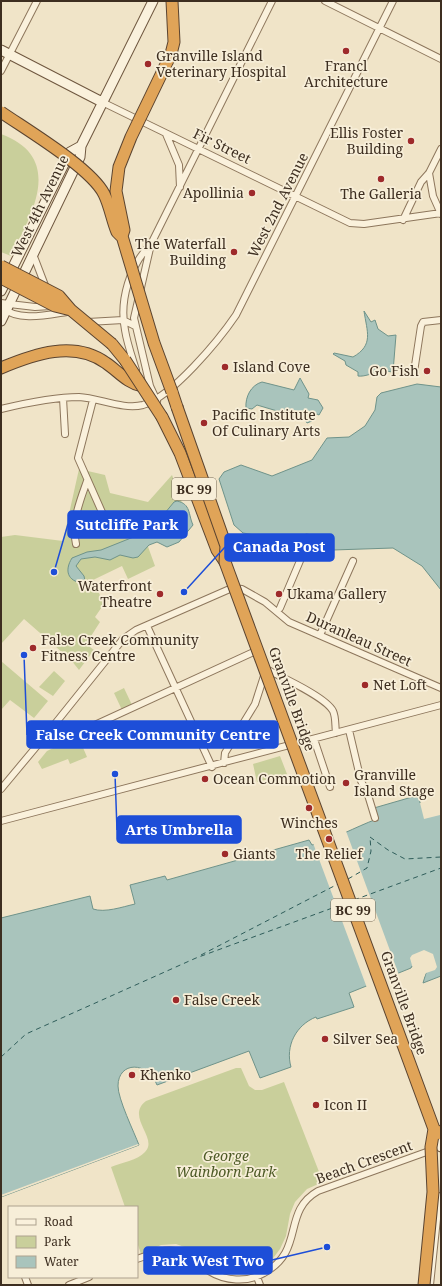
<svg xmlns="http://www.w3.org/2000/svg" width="442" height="1286" viewBox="0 0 442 1286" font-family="'Noto Serif',serif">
<rect width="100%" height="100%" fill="#f0e4c8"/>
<path fill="#c9cf9b" d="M1 134C66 158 31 215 11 256L1 252Z
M79 469 105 475 110 493 148 502 172 475 184 508 142 530 155 566 128 579 122 566 93 580 104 604 95 617 100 622 86 644 94 650 79 670 71 660 24 619 1 644V537L15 535 63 541Z
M1 661 48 701 34 718 10 700 1 710Z
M54 671 65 681 53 696 39 687Z
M124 688 132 705 122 710 114 693Z
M78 736 87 757 70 764 68 759 42 769 38 762 47 751Z
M280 756 287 774 257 782 253 764Z
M236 1068H241L249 1086 255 1090H262L284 1082 323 1182 307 1189 295 1202 290 1214 286 1236 280 1249 268 1265 257 1271 242 1274 220 1269 190 1249 176 1244 161 1245 141 1254 137 1242V1207H125L111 1167C121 1163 138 1160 145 1152 159 1138 125 1117 146 1101Z"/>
<path fill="#a9c4bc" stroke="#6f938a" d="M364 311 371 322 375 320 378 329 388 336 396 335 393 372 385 371 382 368 379 371C374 373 364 377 358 376V372L346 365 345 361 333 354 334 353 353 357C374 345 367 332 364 311Z
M300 378 309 394 308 398 318 400 323 408 319 415 317 414 310 417 312 421 307 423 305 419 287 415 284 413 257 405 252 409 246 408C245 397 251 385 262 382L294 390Z
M417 384 441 387V590L422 566 393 548 333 550 328 547 318 536 306 534 295 542 243 533 234 525 219 479 224 472 241 465 272 476 312 460 327 438 349 437 365 426 375 410 377 397 381 393Z
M177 501C191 504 188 514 193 525L179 542 167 547 157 542 149 545 138 557 133 558 120 555 110 560 95 557 81 559 76 566 84 576 85 581 82 583C68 581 64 571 72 558L87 552 101 550 151 530 174 502Z
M419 795 420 803 424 805 441 801V976L423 983 426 973 412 966 411 968 349 993 354 1007 317 1019 316 1017C296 1025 285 1046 291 1067L260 1078 249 1051 157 1085C148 1061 118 1061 118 1086 118 1099 134 1132 139 1145L1 1197V918L90 896 93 909C105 913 122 907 135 904L130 885 165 876 167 880 309 840 312 845C335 839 355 827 377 819L374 808Z"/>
<path fill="#f0e4c8" d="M441 799V817L440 815 424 819 420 803Z
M346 831 399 975 367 988 313 843Z
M424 950 433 954 437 967 435 970 426 973 423 979 422 978 423 974 413 969 410 958 412 955Z
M138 1144 139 1145 1 1197V1195Z"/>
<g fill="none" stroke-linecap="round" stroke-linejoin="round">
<path stroke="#6f938a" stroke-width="2" d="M83 583 86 587"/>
<path stroke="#2f5d5a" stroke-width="1" stroke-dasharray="5 4" stroke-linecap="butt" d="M370 837 388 850 405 859 441 857
M348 879 367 868 371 851 370 837
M354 900 441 868
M201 955 338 884
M1 1057 26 1034 196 958 346 903"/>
<defs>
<path id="street" d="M325 1 441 59
M1 71 37 1
M102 102 350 223 364 224 441 213
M166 134 179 165 180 187
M429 173 433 196 441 214
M403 220 421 182 429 173 441 149
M151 244 134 318 150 386 157 401
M33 254 46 288
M1 303 35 307 51 306
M1 307C18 322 47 315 67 312
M88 322 123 320 135 326
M136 370C132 357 127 343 125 330 119 300 130 265 151 244L272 1
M414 372 421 326 423 322 441 320
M63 398 65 434
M93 400 78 458 105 519 109 534
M1 409C26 403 53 397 79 397 99 398 123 410 143 405 172 397 219 340 236 315L393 1
M76 544C71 522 80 501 87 481
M280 608 305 549
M147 626 212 767
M320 635 353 561
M265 666 266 669C281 677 326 697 333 711 336 717 335 726 336 733
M349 730 361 781 368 795 375 818
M314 739 330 787
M60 741 258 650
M224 763 225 753 255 704 265 673
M1 789 46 735 123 639 136 630 232 588 242 589 265 602 289 622 441 688
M1 821 441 705
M137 1259C149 1255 162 1249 175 1251 189 1254 197 1264 209 1271 225 1281 247 1283 264 1273 306 1250 281 1212 318 1191L432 1150
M25 1277 28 1285
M257 1277 260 1285
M69 1285 89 1277
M430 1285 439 1200 441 1196"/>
<path id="secondary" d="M1 50 102 102
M1 291 70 152 81 146
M1 321 80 157 81 146 153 1
M434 1129 441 1147"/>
<path id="highway" d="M112 344 125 360
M1 368C34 354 74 340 106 363 118 371 127 383 142 386
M172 392 177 407
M162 417 180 453 217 550 225 562"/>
</defs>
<use href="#street" stroke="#8d765c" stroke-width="8"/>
<use href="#secondary" stroke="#6f573f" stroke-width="11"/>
<use href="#highway" stroke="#5b4430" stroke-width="13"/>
<use href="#street" stroke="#faf1dc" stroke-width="6"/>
<use href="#secondary" stroke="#faf1dc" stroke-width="9"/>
<use href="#highway" stroke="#e0a458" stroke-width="11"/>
<defs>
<path id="highway-bridge" d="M1 112C27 130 91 168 104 194 110 206 112 220 117 232L121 236
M1 266 59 296 71 310 112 344
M1 278 55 306 71 310
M125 360 162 417
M172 392 154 343 122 236 124 230 116 191 119 167 131 137 171 54 174 42 172 1
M177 407 226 546 225 562 434 1129 441 1134
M424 1285 433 1192 431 1147 434 1129"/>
</defs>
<use href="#highway-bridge" stroke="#5b4430" stroke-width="13" stroke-linecap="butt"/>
<use href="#highway-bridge" stroke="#e0a458" stroke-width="11"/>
</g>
<g fill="#9e2a2b" stroke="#f7eed8" stroke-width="1.5">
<circle cx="346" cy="51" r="4"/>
<circle cx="148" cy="64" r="4"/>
<circle cx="411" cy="141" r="4"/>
<circle cx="381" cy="179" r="4"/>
<circle cx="252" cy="193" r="4"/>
<circle cx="234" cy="252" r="4"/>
<circle cx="225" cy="367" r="4"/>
<circle cx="427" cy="371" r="4"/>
<circle cx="204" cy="423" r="4"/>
<circle cx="160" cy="594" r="4"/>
<circle cx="279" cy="594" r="4"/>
<circle cx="33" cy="648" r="4"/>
<circle cx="365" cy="685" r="4"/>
<circle cx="205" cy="779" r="4"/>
<circle cx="346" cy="783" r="4"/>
<circle cx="309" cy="808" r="4"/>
<circle cx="329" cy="839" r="4"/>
<circle cx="225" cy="854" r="4"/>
<circle cx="176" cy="1000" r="4"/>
<circle cx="325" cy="1039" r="4"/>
<circle cx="132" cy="1075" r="4"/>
<circle cx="316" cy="1105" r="4"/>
</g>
<g text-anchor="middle" stroke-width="3.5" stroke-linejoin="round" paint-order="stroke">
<g fill="#f7eed8" stroke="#756857" stroke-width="1">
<rect x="172" y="478" width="44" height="22" rx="3"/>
<rect x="331" y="899" width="44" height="22" rx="3"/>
</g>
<g font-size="13" font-weight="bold" fill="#3d2e20">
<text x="194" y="494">BC 99</text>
<text x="353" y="915">BC 99</text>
</g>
<g font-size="14" fill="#3d2e20" stroke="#f7eed8" text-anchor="start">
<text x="156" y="61">Granville Island<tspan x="156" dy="16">Veterinary Hospital</tspan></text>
<text x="346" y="71" text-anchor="middle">Francl<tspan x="346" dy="16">Architecture</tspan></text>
<text x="403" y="138" text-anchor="end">Ellis Foster<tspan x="403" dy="16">Building</tspan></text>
<text x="244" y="198" text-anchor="end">Apollinia</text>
<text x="381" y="199" text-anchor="middle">The Galleria</text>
<text x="226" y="249" text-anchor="end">The Waterfall<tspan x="226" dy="16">Building</tspan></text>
<text x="233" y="372">Island Cove</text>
<text x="419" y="376" text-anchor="end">Go Fish</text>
<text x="212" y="420">Pacific Institute<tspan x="212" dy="16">Of Culinary Arts</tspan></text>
<text x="152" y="591" text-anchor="end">Waterfront<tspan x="152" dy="16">Theatre</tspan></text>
<text x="287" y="599">Ukama Gallery</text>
<text x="41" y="645">False Creek Community<tspan x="41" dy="16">Fitness Centre</tspan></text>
<text x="373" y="690">Net Loft</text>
<text x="354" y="780">Granville<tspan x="354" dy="16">Island Stage</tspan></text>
<text x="213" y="784">Ocean Commotion</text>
<text x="309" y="828" text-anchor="middle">Winches</text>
<text x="233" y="859">Giants</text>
<text x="329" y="859" text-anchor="middle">The Relief</text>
<text x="184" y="1005">False Creek</text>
<text x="333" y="1044">Silver Sea</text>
<text x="140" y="1080">Khenko</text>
<text x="324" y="1110">Icon II</text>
</g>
<g font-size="14" fill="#3d2e20" stroke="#f7eed8">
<text transform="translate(222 146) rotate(26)" y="5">Fir Street</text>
<text transform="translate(278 205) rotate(-63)" y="5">West 2nd Avenue</text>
<text transform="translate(40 206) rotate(-64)" y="5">West 4th Avenue</text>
<text transform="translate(359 639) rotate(24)" y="5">Duranleau Street</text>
<text transform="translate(292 699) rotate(70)" y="5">Granville Bridge</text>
<text transform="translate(404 1003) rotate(70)" y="5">Granville Bridge</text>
<text transform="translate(364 1162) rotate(-20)" y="5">Beach Crescent</text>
</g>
<g font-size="14" font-style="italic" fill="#4d5a26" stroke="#f7eed8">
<text x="226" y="1161">George<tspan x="226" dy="16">Wainborn Park</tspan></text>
</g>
</g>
<path fill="none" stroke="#1d4ed8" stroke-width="1.5" d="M54 572L68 524M184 592L225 547M24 655L27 735M115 774L117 830M327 1247L272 1260"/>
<g fill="#1d4ed8" stroke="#f7eed8" stroke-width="1.5">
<circle cx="54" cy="572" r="4"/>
<circle cx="184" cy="592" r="4"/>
<circle cx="24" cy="655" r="4"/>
<circle cx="115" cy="774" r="4"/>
<circle cx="327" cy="1247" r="4"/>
</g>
<g fill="#1d4ed8" stroke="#1d4ed8" stroke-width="1.5">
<rect x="68" y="511" width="119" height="27" rx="4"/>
<rect x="225" y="534" width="109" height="27" rx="4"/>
<rect x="27" y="721" width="251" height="27" rx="4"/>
<rect x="117" y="816" width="124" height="27" rx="4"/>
<rect x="144" y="1247" width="128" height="27" rx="4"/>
</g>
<g font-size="15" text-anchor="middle" font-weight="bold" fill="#fff">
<text x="127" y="530">Sutcliffe Park</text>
<text x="279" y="552">Canada Post</text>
<text x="153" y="740">False Creek Community Centre</text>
<text x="179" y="835">Arts Umbrella</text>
<text x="208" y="1266">Park West Two</text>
</g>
<rect width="442" height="1286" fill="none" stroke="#3d2e20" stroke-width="4"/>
<rect x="8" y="1206" width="130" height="72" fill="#f7eed8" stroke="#ada18e"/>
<rect x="16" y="1219" width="20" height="6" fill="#faf1dc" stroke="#ada18e"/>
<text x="44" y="1226" font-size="12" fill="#3d2e20">Road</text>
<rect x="16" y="1236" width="20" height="12" fill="#c9cf9b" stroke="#ada18e"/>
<text x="44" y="1246" font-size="12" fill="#3d2e20">Park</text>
<rect x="16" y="1256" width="20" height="12" fill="#a9c4bc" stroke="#ada18e"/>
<text x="44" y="1266" font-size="12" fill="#3d2e20">Water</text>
</svg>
